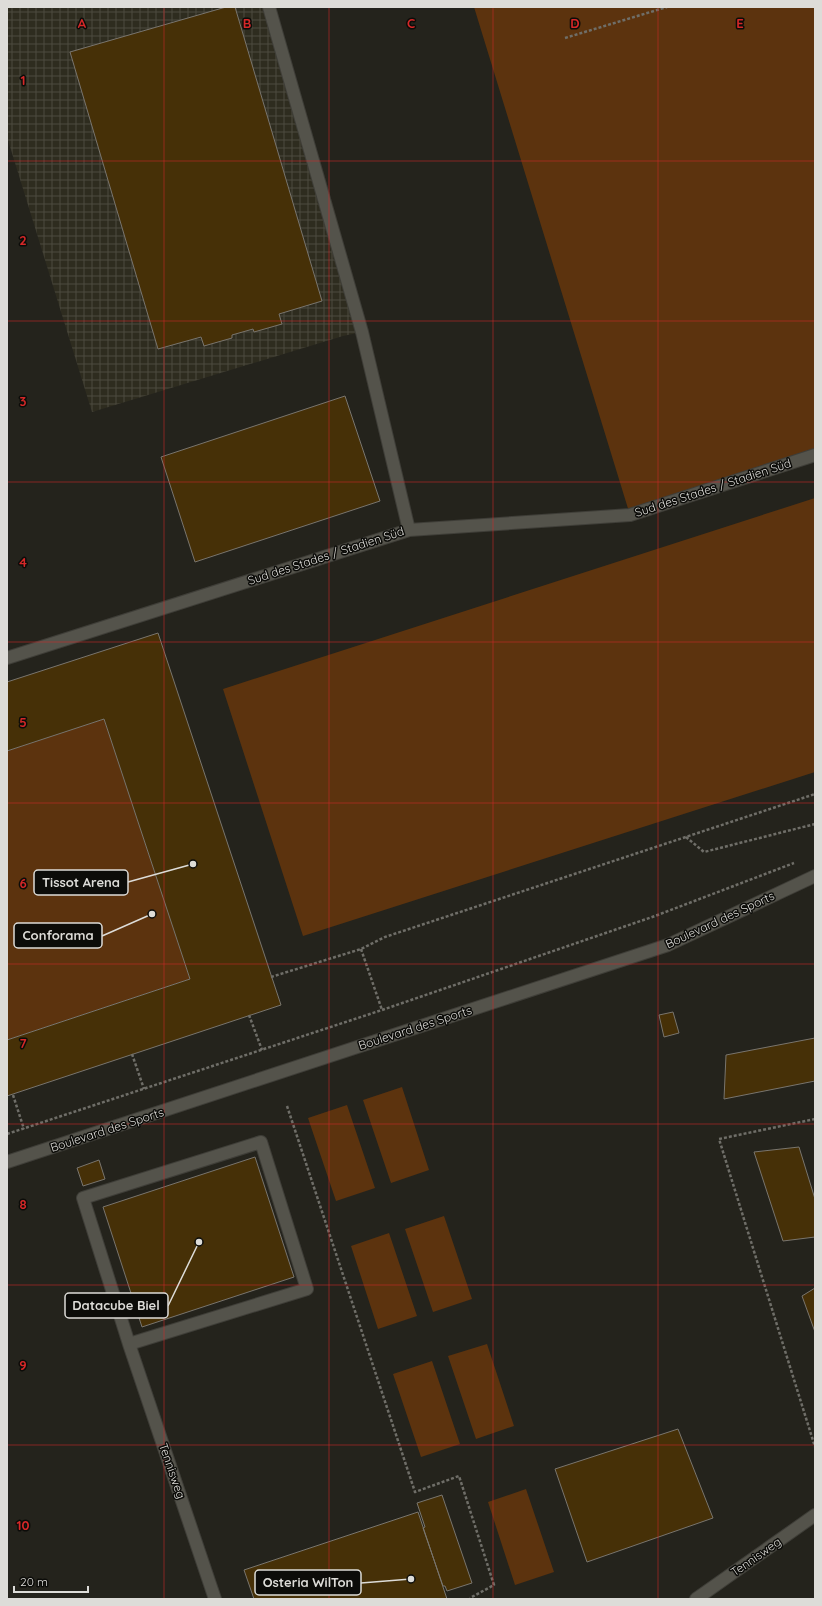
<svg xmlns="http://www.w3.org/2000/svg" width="822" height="1606" viewBox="0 0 822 1606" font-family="Quicksand,sans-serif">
<defs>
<pattern id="industrial-grid" width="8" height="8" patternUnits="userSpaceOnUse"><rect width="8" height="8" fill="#2e2c1f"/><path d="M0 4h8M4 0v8" fill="none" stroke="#4c4a3f"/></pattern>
</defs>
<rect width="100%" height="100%" fill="#24231c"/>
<path fill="url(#industrial-grid)" d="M7 7H270L362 332 343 336 92 412 7 137Z"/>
<path fill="#5c330e" d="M474 7H815V455L630 515Z
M815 498V772L303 936 223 689Z
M104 719 190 979 7 1040V751Z
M402 1087 429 1170 391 1183 363 1100Z
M347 1105 375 1188 336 1201 308 1118Z
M444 1216 472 1299 433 1312 405 1229Z
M389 1233 417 1316 378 1329 351 1246Z
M487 1344 514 1426 476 1439 448 1356Z
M432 1361 460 1444 421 1457 393 1374Z
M526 1489 554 1572 515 1585 488 1502Z"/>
<path fill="#463007" stroke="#79756e" d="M226 7H235L322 301 279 314 282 324 254 332 253 329 232 335V338L204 346 201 337 158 349 70 52Z
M345 396 380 501 195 562 161 457Z
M158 633 281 1005 7 1096V1040L190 979 104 719 7 751V682Z
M673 1012 679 1033 664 1037 659 1015Z
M815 1038V1081L724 1099 726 1055Z
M799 1147 815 1199V1237L783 1241 754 1152Z
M255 1157 294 1277 142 1327 103 1207Z
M99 1160 105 1179 83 1186 77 1168Z
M815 1288V1332L802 1296Z
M678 1429 713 1518 587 1562 555 1469Z
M442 1495 472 1583 447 1591 445 1586H443L423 1528 425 1527 417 1503Z
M418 1512 447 1599H254L244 1570Z"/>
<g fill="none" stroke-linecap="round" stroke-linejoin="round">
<defs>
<path id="minor" d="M269 7 362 332 409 530
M7 658 409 530 630 515 815 455
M261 1142 307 1289 129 1344 83 1198Z
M7 1162 668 945 815 876
M129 1344 215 1599
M696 1599 815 1515"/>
</defs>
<use href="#minor" stroke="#3f3e38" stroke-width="14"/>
<path stroke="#6f6e68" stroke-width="2.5" stroke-dasharray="3 2" stroke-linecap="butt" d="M565 38 667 7
M686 837 704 852 815 824
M361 949 382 1010
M271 977 361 949 385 937 815 794
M249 1015 262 1050
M132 1054 144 1089
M13 1095 24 1129
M287 1106 415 1492 459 1476 494 1585 470 1598
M815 1119 719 1139 815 1447
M7 1134 382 1010 655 916 794 863"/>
<use href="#minor" stroke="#54534b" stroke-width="12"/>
</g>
<path fill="none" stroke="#d62828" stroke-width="1" stroke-opacity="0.55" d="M164 7V1599M329 7V1599M493 7V1599M658 7V1599M7 161H815M7 321H815M7 482H815M7 642H815M7 803H815M7 964H815M7 1124H815M7 1285H815M7 1445H815"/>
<g text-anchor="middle" stroke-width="3" stroke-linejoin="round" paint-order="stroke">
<g font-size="12" fill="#dddcd8" stroke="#0c0c09">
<text transform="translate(713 488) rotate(-18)" y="4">Sud des Stades / Stadien Süd</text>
<text transform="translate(326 556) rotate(-18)" y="4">Sud des Stades / Stadien Süd</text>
<text transform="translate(720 920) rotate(-25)" y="4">Boulevard des Sports</text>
<text transform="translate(415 1028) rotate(-18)" y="4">Boulevard des Sports</text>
<text transform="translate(107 1130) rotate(-18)" y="4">Boulevard des Sports</text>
<text transform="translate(172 1471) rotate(71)" y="4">Tennisweg</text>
<text transform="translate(756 1557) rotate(-35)" y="4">Tennisweg</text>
</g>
</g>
<g font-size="13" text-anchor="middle" font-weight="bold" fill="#d62828" stroke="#0c0c09" stroke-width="3" stroke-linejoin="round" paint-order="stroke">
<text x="82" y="28">A</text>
<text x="247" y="28">B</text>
<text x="411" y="28">C</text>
<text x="575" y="28">D</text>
<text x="740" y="28">E</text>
<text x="23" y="85">1</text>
<text x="23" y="245">2</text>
<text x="23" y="406">3</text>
<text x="23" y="567">4</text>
<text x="23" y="727">5</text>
<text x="23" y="888">6</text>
<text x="23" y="1048">7</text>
<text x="23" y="1209">8</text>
<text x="23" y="1370">9</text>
<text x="23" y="1530">10</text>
</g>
<path fill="none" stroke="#dddcd8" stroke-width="1.5" d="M193 864L128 882M152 914L102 936M199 1242L168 1306M411 1579L361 1583"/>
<g fill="#dddcd8" stroke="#0c0c09" stroke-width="1.5">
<circle cx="193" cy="864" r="4"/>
<circle cx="152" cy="914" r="4"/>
<circle cx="199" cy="1242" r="4"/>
<circle cx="411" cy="1579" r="4"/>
</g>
<g fill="#0c0c09" stroke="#dddcd8" stroke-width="1.5">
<rect x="34" y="870" width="94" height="25" rx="4"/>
<rect x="14" y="923" width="88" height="25" rx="4"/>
<rect x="65" y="1293" width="103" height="25" rx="4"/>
<rect x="255" y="1570" width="106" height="25" rx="4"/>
</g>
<g font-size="13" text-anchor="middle" font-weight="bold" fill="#dddcd8">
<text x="81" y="887">Tissot Arena</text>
<text x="58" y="940">Conforama</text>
<text x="116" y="1310">Datacube Biel</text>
<text x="308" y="1587">Osteria WilTon</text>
</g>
<rect width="822" height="1606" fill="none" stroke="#dddcd8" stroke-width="16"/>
<path d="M14 1586v6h74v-6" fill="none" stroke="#dddcd8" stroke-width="2"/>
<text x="20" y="1586" font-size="12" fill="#dddcd8" stroke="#0c0c09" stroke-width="3" paint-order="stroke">20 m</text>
</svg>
